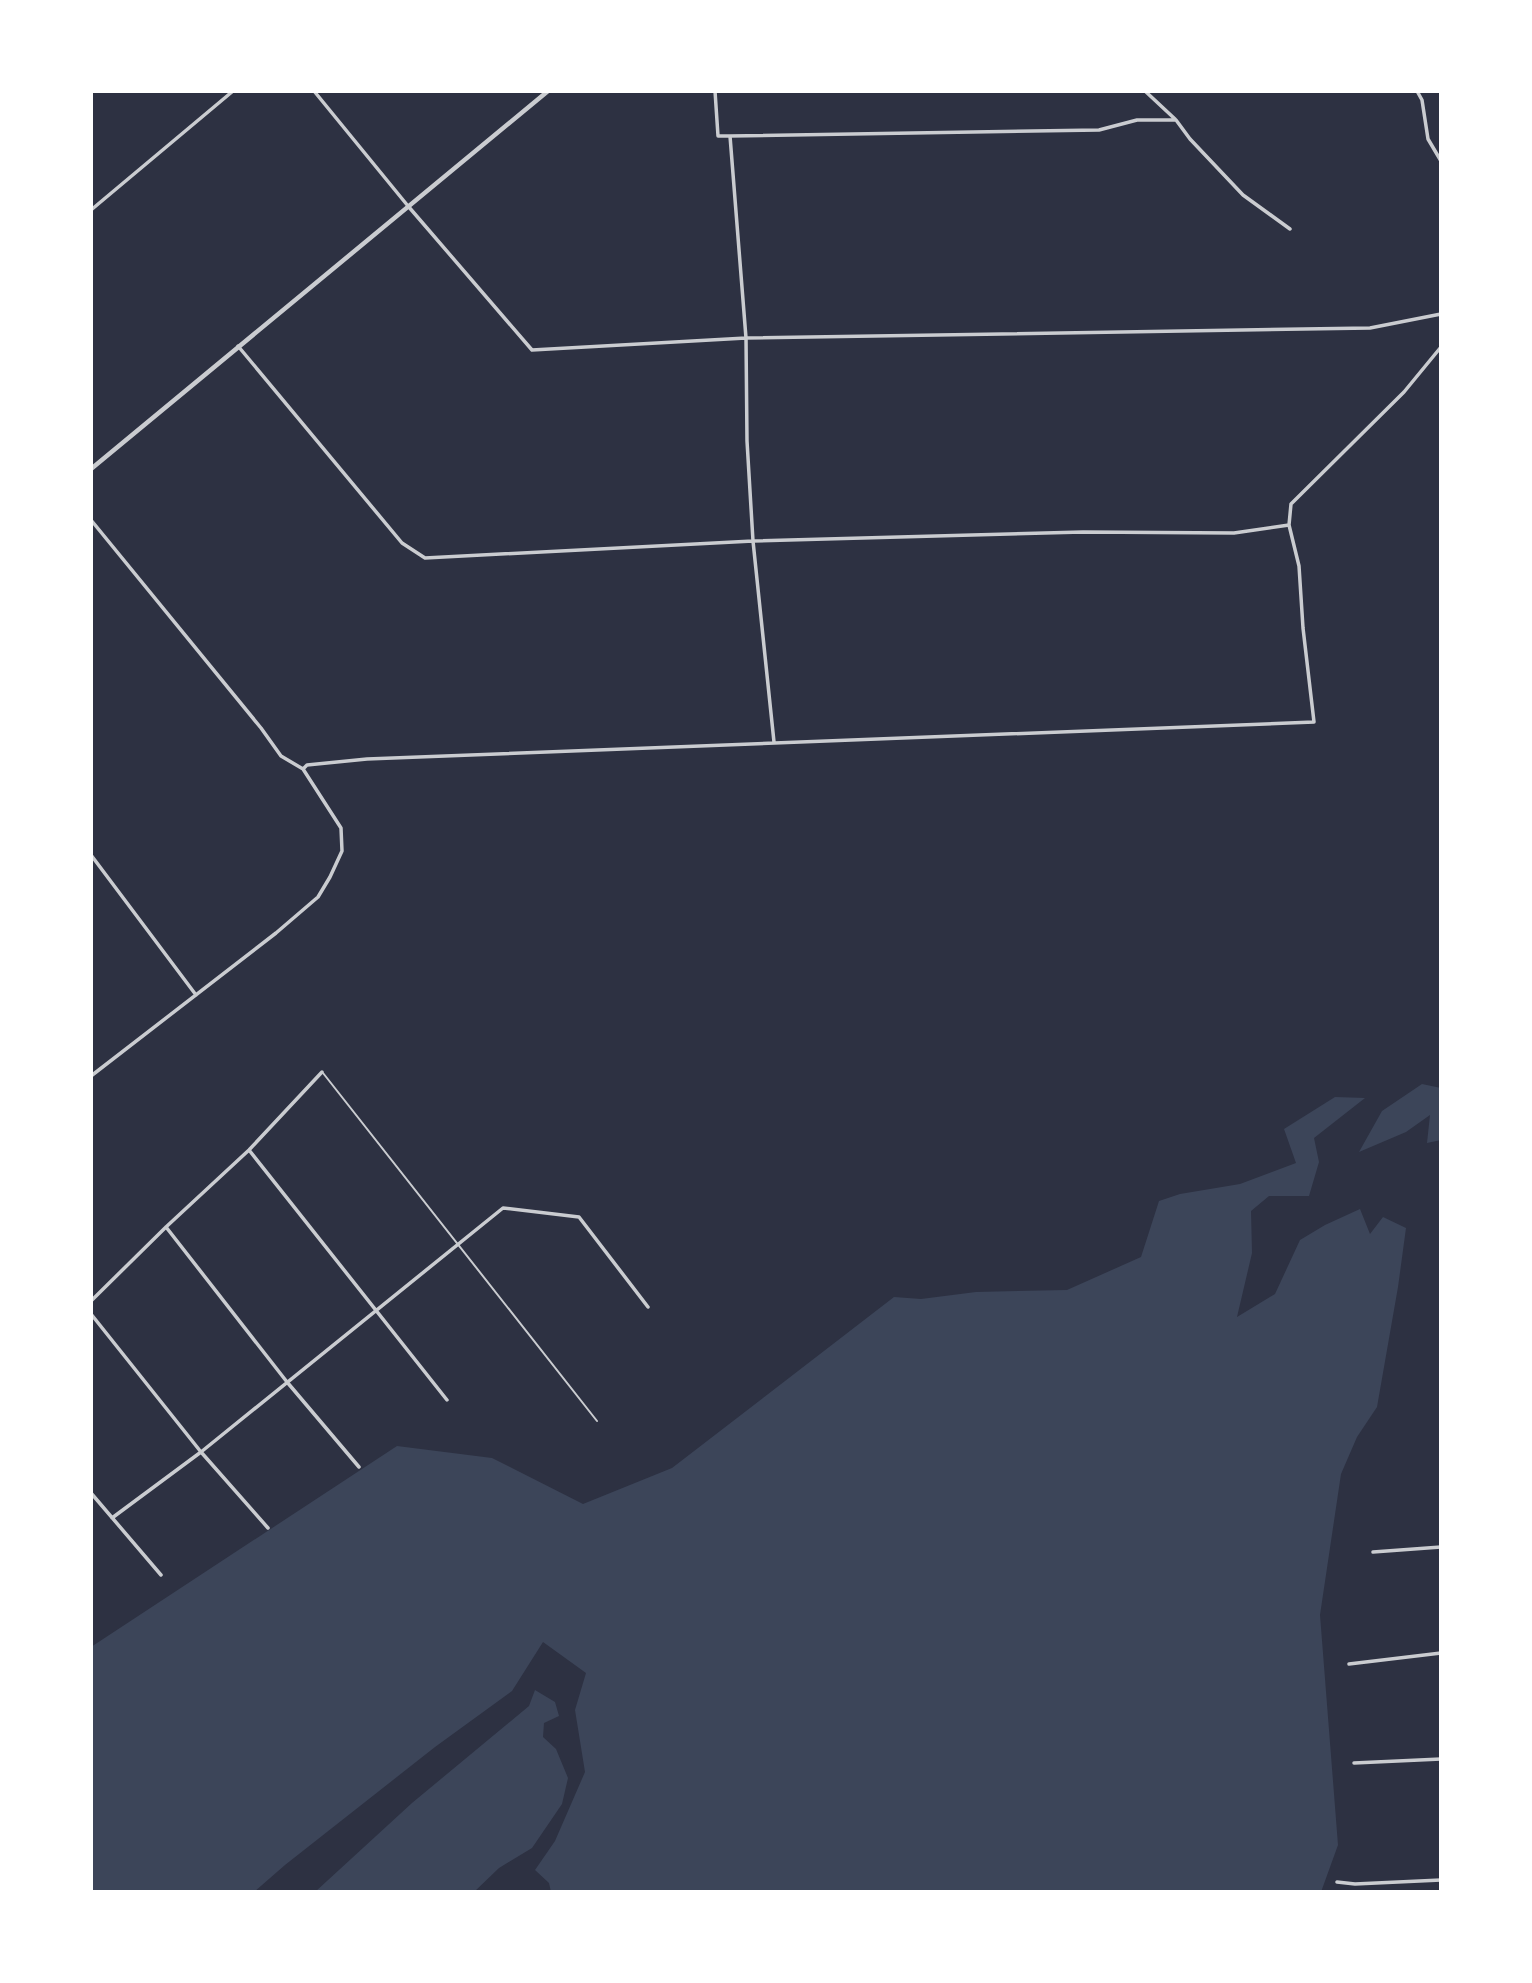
<svg xmlns="http://www.w3.org/2000/svg" width="1532" height="1983" viewBox="0 0 1532 1983" font-family="'IBM Plex Serif',serif">
<rect width="100%" height="100%" fill="#2d3142"/>
<path fill="#3c4559" d="M1422 1084 1441 1088V1140L1427 1143 1430 1115 1406 1132 1359 1152 1382 1111Z
M1335 1097 1365 1098 1314 1138 1319 1162 1309 1196H1269L1251 1211 1252 1253 1237 1317 1275 1294 1300 1240 1325 1225 1360 1209 1370 1234 1383 1217 1406 1228 1398 1287 1377 1407 1357 1437 1341 1474 1320 1615 1338 1845 1321 1892H551L549 1883 535 1870 555 1841 585 1772 575 1710 586 1673 543 1642 512 1691 435 1747 285 1865 254 1892H91V1647L397 1446 492 1458 583 1504 672 1468 894 1297 921 1299 976 1292 1067 1290 1141 1257 1159 1201 1180 1194 1240 1184 1296 1163 1284 1129Z
M535 1690 555 1702 559 1716 544 1723 543 1737 556 1749 568 1778 562 1804 532 1848 499 1868 474 1892H315L412 1803 529 1706Z"/>
<g fill="none" stroke-linecap="round" stroke-linejoin="round">
<path stroke="#caccd0" stroke-width="2" d="M323 1073 597 1421"/>
<path stroke="#caccd0" stroke-width="3.5" d="M314 91 408 206 532 350 746 338 1370 328 1441 314
M715 91 718 136H730L746 338 747 441 753 541 774 742
M1145 91 1175 119
M1417 91 1422 100 1428 139 1441 161
M730 136 1099 130 1137 120H1176L1190 139 1243 195 1290 229
M91 210 233 91
M238 346 402 543 425 558 753 541 1083 532 1234 533 1289 525
M91 520 261 728 281 756 303 769 307 765 367 759 1314 722 1303 628 1299 566 1289 525 1291 504 1404 392 1441 347
M91 855 196 995
M91 1076 276 933 318 897 330 877 342 851 341 828 303 769
M249 1150 447 1400
M166 1227 287 1382 359 1467
M91 1301 166 1227 249 1150 322 1072
M91 1314 201 1452 268 1528
M91 1493 161 1575
M112 1518 201 1452 503 1208 579 1217 648 1307
M1373 1552 1441 1547
M1349 1664 1441 1653
M1354 1763 1441 1759
M1337 1882 1355 1884 1441 1880"/>
<path stroke="#caccd0" stroke-width="4.5" d="M91 469 548 91"/>
</g>
<rect width="1532" height="1983" fill="none" stroke="#ffffff" stroke-width="186"/>
</svg>
